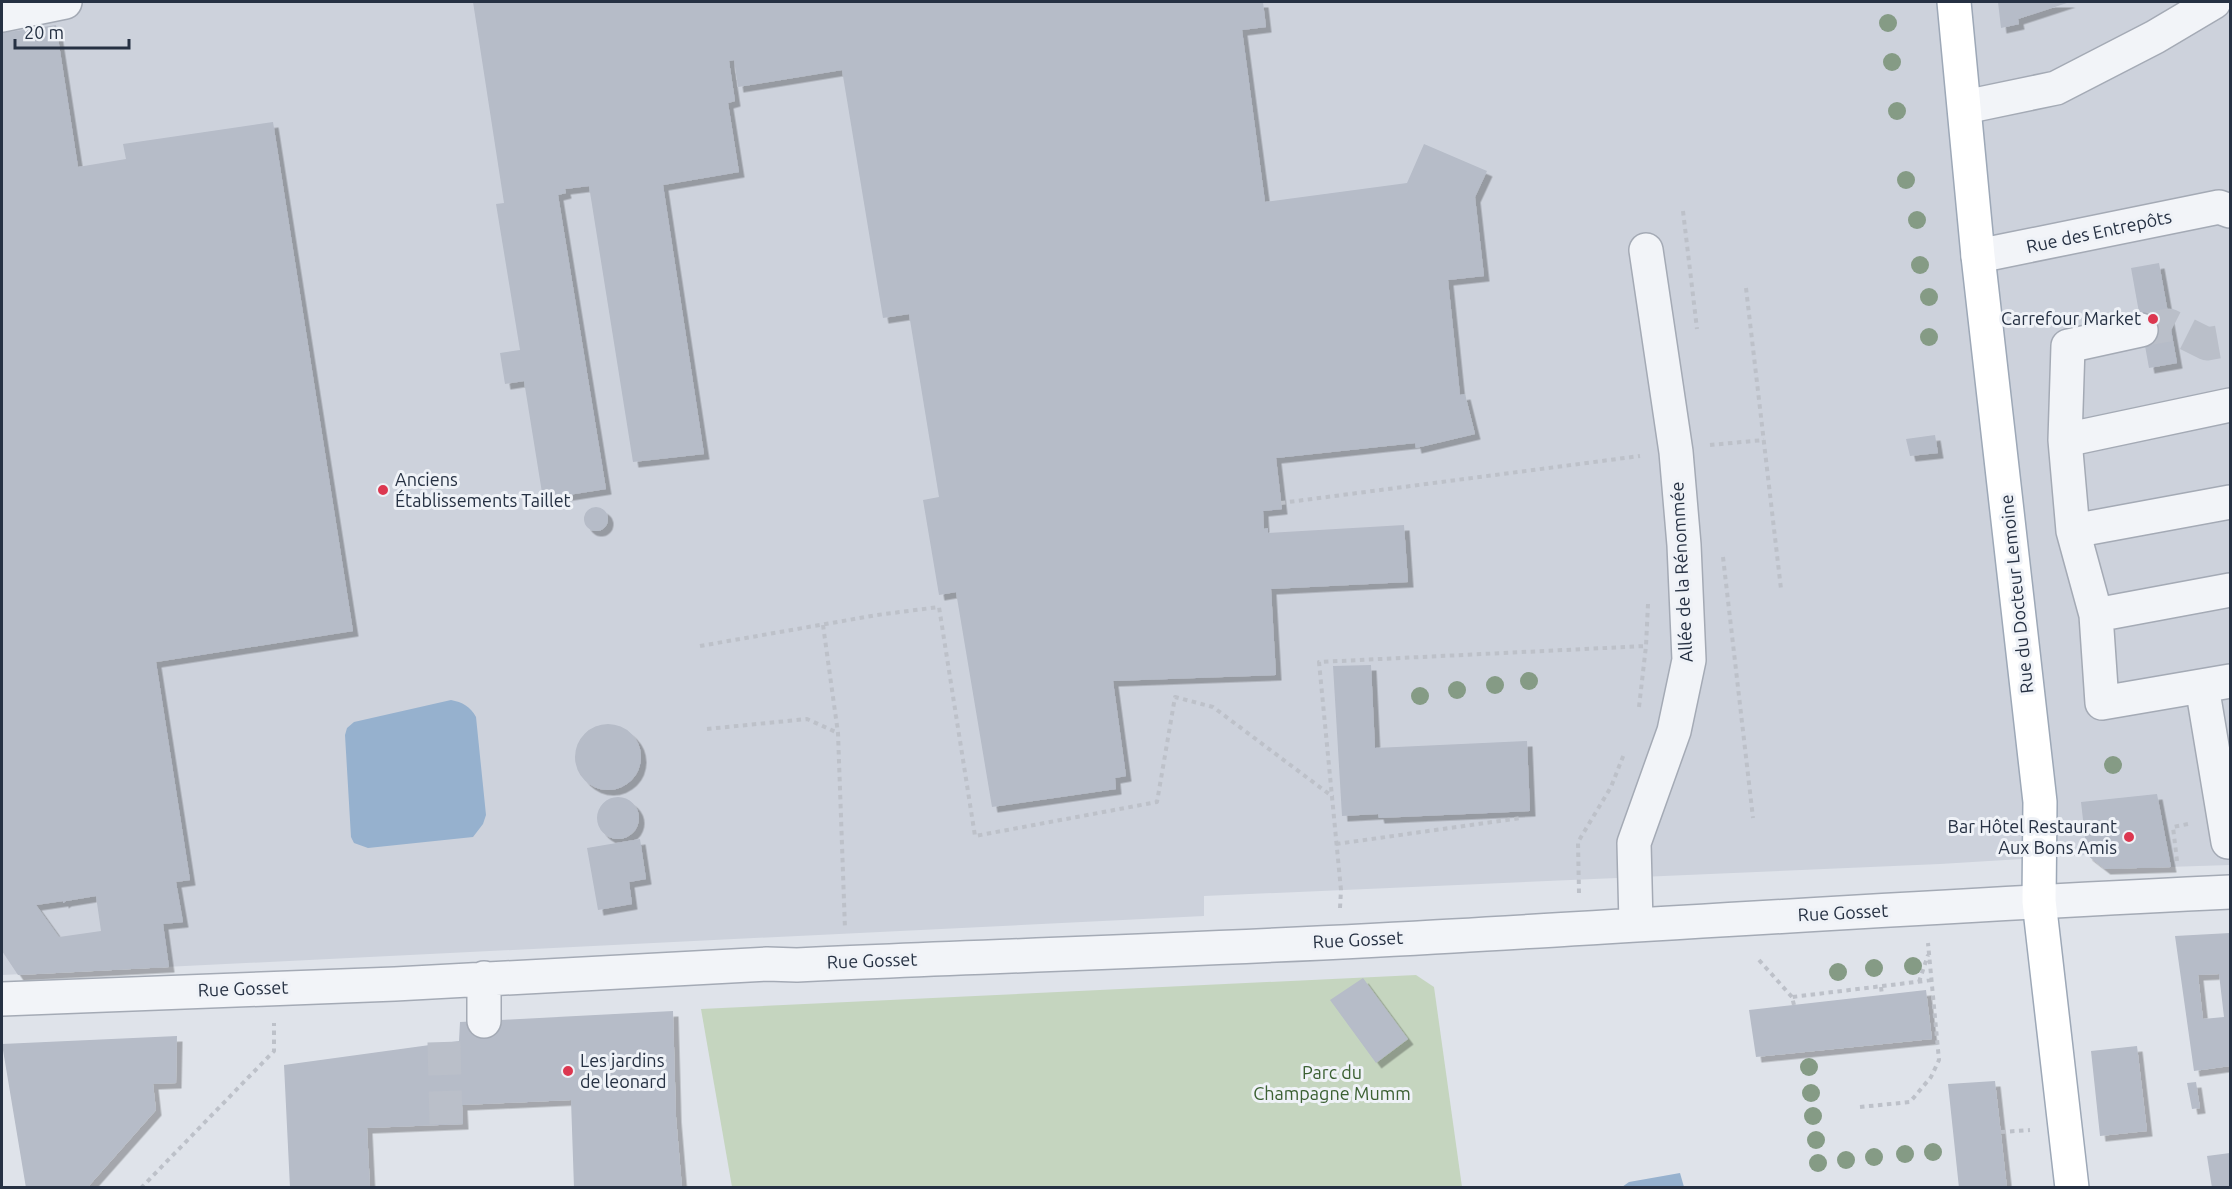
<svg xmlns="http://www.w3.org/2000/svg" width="2232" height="1189" viewBox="0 0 2232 1189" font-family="Ubuntu,sans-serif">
<defs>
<filter id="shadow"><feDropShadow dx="5.5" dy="5.5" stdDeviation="0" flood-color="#0004"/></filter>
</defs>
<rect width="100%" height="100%" fill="#dfe3ea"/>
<path fill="#cdd2dc" d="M2 2H2230V865L2105 869 2087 855 1940 864 1204 896V916L2 975Z"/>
<path fill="#c5d5bf" d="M1416 975 1434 987 1462 1187H732L701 1009Z"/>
<path fill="#96b1ce" d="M451 700C462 702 471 707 476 717L486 815 483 824 473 837 368 848 354 843 351 837 345 735 347 728 354 722Z
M1680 1173 1684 1187H1622L1629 1182Z"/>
<path fill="#b6bcc8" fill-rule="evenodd" filter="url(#shadow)" d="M473 2H1263L1266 27 1242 30 1265 202 1407 183 1424 144 1487 171 1475 197 1484 276 1448 280 1460 395 1465 394 1475 434 1416 448 1415 443 1276 458 1282 509 1263 511 1264 529 1268 528V533L1404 525 1408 582 1271 589 1276 675 1113 681 1126 776 1115 778 1116 789 992 807 956 592 939 595 923 500 939 497 909 314 883 318 842 70 738 87 734 60 729 61 735 101 728 103 739 172 663 185 704 454 633 462 589 186 565 189 566 193 558 195 606 489 543 499 524 381 505 384 500 353 520 350 496 204 504 203Z
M1998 2H2070L2018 19 2019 24 2001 28Z
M56 25 78 167 126 159 123 144 273 122 353 631 156 662 190 880 176 882 183 922 163 924 169 967 18 975 2 951V33ZM96 896 101 931 59 937 36 905 63 901V903L66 901Z
M2159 263 2177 363 2149 368 2131 268Z
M1935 435 1938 453 1910 456 1906 439Z
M584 519a12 12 0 1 1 24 0a12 12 0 1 1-24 0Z
M1371 665 1375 748 1527 741 1530 811 1379 818 1378 814 1342 816 1333 666Z
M575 757a33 33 0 1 1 66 0a33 33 0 1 1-66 0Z
M2157 794 2171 867 2105 869 2087 855 2081 802Z
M597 818a21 21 0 1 1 42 0a21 21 0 1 1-42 0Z
M640 839 646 879 629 882 632 904 598 910 587 848Z
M2230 933V1066L2194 1071 2175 936ZM2219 974 2224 1017 2203 1019 2198 975Z
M1363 978 1408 1039 1376 1063 1330 1000Z
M1926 990 1932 1039 1756 1057 1749 1010Z
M673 1011 676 1117 682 1188H574L571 1100 462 1105 463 1124 367 1128 370 1188H290L284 1065 459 1041 460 1022Z
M177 1036 176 1083 153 1084 156 1110 87 1188H26L2 1044Z
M2137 1046 2147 1131 2100 1136 2091 1051Z
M1995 1081 2007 1188H1959L1948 1084Z
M2196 1082 2200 1108 2192 1109 2187 1083Z
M2230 1153V1188H2212L2207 1156Z"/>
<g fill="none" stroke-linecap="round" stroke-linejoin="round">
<path stroke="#babfc9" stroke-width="33" stroke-dasharray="33 16" stroke-linecap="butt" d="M2141 330 2169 325 2207 344 2230 340
M444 1042 446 1124"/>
<defs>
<path id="minor" d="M2 15 65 2
M1965 107 2056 88 2155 37 2214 2
M1978 256 2219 207 2230 211
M2141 330 2068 346 2065 440 2073 531 2096 615 2102 703 2230 681
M2065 440 2230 405
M2073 531 2230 502
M2096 615 2230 590
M2202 686 2228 842
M1636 924 1634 843 1674 731 1689 660 1684 545 1676 452 1646 250
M2 999 395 984 767 964 797 965C1015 955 1234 949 1453 936 1712 921 1971 904 2230 892
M484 1021V978"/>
<path id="major" d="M1954 2 1978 256 2040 802 2039 901 2072 1188"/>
</defs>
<use href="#minor" stroke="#a4aab5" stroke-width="36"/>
<use href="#major" stroke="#9da8b7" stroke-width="36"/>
<path stroke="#bdc1c9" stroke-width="4" stroke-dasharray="4.5 4.5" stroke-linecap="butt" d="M1683 211 1697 329
M1746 288 1781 589
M1710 445 1764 440
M1281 503 1640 456
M1723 557 1753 818
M823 625 838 733 845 929
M700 646 877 615 939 607 975 836 1157 802 1175 697 1213 707 1333 797
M1639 707 1646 646 1648 604
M707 729 807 719 838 733
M1336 844 1521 818
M2177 861 2173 827 2188 824
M1579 893 1578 842 1611 787 1624 754
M1340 908 1341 890 1319 662 1646 646
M1759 960 1792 997
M1919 982 1928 955
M1881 987 1882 995
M1794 1005 1792 997 1932 980
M1860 1107 1910 1102 1931 1077 1939 1060 1928 943
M2001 1132 2030 1130
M141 1188 274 1051V1023"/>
<use href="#minor" stroke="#f2f4f8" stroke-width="33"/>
<use href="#major" stroke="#fff" stroke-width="33"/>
</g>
<g fill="#859b85">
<circle cx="1888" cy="23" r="9"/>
<circle cx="1892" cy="62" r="9"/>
<circle cx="1897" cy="111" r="9"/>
<circle cx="1906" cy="180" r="9"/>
<circle cx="1917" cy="220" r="9"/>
<circle cx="1920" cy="265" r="9"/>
<circle cx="1929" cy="297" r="9"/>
<circle cx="1929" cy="337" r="9"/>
<circle cx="1529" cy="681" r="9"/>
<circle cx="1495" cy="685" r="9"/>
<circle cx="1457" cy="690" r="9"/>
<circle cx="1420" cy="696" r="9"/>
<circle cx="2113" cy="765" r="9"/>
<circle cx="1913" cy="966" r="9"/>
<circle cx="1874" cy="968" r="9"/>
<circle cx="1838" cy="972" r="9"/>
<circle cx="1809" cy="1067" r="9"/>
<circle cx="1811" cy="1093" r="9"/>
<circle cx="1813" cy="1116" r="9"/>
<circle cx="1816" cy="1140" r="9"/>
<circle cx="1933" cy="1152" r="9"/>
<circle cx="1905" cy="1154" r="9"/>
<circle cx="1874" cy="1157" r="9"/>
<circle cx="1846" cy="1160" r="9"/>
<circle cx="1818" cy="1163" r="9"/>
</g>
<g fill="#dc3750" stroke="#eff2f7" stroke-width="2">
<circle cx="2153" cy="319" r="6"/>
<circle cx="383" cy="490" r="6"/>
<circle cx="2129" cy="837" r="6"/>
<circle cx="568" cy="1071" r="6"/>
</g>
<g text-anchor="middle" stroke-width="6" stroke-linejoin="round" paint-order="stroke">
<g font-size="18" fill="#263143" stroke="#eff2f7">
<text transform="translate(2099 232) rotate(-12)" y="6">Rue des Entrepôts</text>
<text transform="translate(1682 572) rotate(-93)" y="6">Allée de la Rénommée</text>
<text transform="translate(2017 594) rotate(-96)" y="6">Rue du Docteur Lemoine</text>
<text transform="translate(1843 913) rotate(-3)" y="6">Rue Gosset</text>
<text transform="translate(1358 940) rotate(-3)" y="6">Rue Gosset</text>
<text transform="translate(872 961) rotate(-2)" y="6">Rue Gosset</text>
<text transform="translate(243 989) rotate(-2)" y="6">Rue Gosset</text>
</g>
<g font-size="18" fill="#263143" stroke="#eff2f7" text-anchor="end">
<text x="2141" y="325">Carrefour Market</text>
<text x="395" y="486" text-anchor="start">Anciens<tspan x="395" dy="21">Établissements Taillet</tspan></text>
<text x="2117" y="833">Bar Hôtel Restaurant<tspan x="2117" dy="21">Aux Bons Amis</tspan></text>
<text x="580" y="1067" text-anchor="start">Les jardins<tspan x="580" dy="21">de leonard</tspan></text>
</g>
<g font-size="18" fill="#3b6032" stroke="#eff2f7">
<text x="1332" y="1079">Parc du<tspan x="1332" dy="21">Champagne Mumm</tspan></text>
</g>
</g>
<rect width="2232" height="1189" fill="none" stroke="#263143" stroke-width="6"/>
<path d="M15 39v9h114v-9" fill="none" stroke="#263143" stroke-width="3"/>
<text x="24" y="39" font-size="18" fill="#263143" stroke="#eff2f7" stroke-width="4.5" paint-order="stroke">20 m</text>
</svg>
